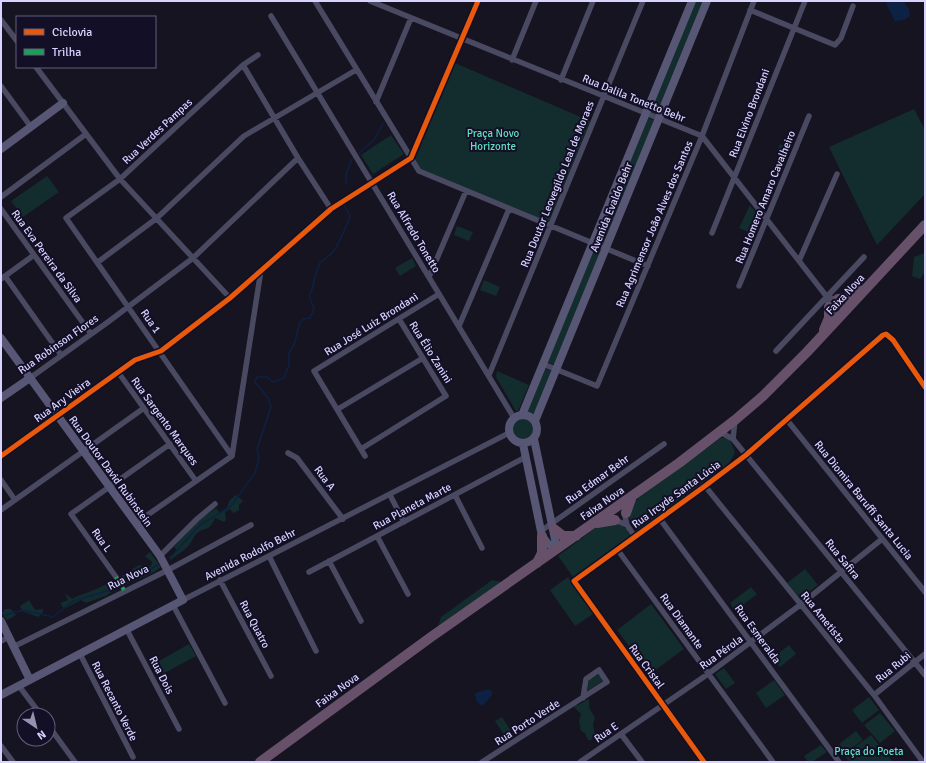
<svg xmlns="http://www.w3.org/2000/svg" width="926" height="763" viewBox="0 0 926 763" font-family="Signika,sans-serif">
<rect width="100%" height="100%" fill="#161421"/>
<path fill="#132c2d" d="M695 1H704L657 116 650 113Z
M455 63 590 121 549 223 421 169 415 159Z
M914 109 925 130V194L877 245 829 147Z
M648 118 655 121 604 245 597 242Z
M391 135 404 154 373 174 361 155Z
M780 144 790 149 787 156 777 151Z
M47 176 59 192 23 217 11 201Z
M750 205 762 220 755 235 739 228Z
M457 226 473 232 469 241 454 235Z
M594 249 601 252 555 365 547 362Z
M925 253V272L920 279 912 276 914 257Z
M412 258 416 266 400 276 395 268Z
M484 280 500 287 496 296 480 290Z
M544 368 552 371 535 415 526 412Z
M497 371 529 385 518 411H516L496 377Z
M512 429a11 11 0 1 1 22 0a11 11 0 1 1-22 0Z
M721 438H727L731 442 735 453 728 465 637 532 629 518V511L638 498Z
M236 495 243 501 239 505V510L233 513 230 509 225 512 226 520 224 522 215 518C208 533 207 526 197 533 193 537 193 540 190 544 186 550 176 555 171 560L169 557 177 550 174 547 195 523 216 508 220 513 226 509 230 500Z
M619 524 627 529 630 537 573 577 558 556 598 526Z
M150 552 161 567 154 572 123 586 118 578 139 565 148 567 151 566 152 562 145 556Z
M805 569 818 585 800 599 787 583Z
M568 577 593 614 575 626 550 590Z
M492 580 502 582 438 626 441 617Z
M110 582 118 585 119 588 105 596 86 603 81 600 64 609 60 603 68 600 65 593 72 599C85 592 98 590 110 582Z
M751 587 757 594 735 611 730 603Z
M29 600 35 610 43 609V612L38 617 22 611 20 606Z
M651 604 684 649 650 674 617 630Z
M5 609H11L16 615 7 620 2 613Z
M189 644 196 656 159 676 152 665Z
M789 645 796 654 780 667 772 658Z
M724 668 735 683 726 689 715 674Z
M599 674 603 681 587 691 589 680Z
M774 680 785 695 766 708 756 693Z
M869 697 879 710 862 723 852 710Z
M589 699V707L595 718 593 724 595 735 591 740H588L585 733 581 731 579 721 581 714 574 707V705H578Z
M880 713 895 731 880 743 864 725Z
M502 717 511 731 504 735 495 721Z
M856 731 863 740 846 752 839 744Z
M871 735 893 762H850L844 755Z
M821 745 827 752 812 762H808L804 756Z"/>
<path fill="#0d2144" d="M886 1H903L909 9 910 16 904 20 895 21 887 6Z
M489 689 492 691V695L482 706 476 700 475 693Z"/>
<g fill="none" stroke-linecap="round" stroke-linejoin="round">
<path stroke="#0d2144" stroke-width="1.5" d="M359 153 374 140 383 124
M346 184V174L352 159
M170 558 200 525 231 506 255 473 259 458 257 449 271 407 268 398 255 382 257 377H267L273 382 284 378 289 365V353L294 345 300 322 304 319 310 318 314 309 309 296C315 285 314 274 320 263 323 259 329 257 332 253 337 248 348 223 350 216L344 205
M5 615 23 610 53 617 73 601 107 591 158 565"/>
<path stroke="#4a4962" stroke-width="5.5" d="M315 1 419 171 648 266
M370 1 702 136 827 297 829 307 834 314H843C843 302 838 299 827 297
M750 10 835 45 841 38 853 6
M271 16 514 418
M1 20 17 41
M512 60 536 1
M243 65 298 158 331 209
M36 67 120 179 230 298
M561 80 593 1
M1 86 31 127
M376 102 411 18
M1 197 86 134
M1 209 91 334
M712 233 805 1
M799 261 837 174
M98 262 157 218 244 136 356 70
M5 276 61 355
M429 277 466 191
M1 279 34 255
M739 286 809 116
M459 326 509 209
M776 351 864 257
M543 364 597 386 702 136 754 1
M118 372 196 481
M489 375 643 1
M30 378 108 322 193 258 298 158
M338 409 423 358
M787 420 925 592
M720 432 733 439 925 675
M733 439 735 420
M361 449 446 396 399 319
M288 453 297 458 343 519
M1 456 135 360 161 351 230 298 331 209 411 158 478 1
M232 456 66 218 120 179 243 65 258 55
M365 456 314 371 439 294
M1 480 15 500
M705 486 874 695 923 762
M390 495 404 522
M455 495 482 548
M1 510 144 408
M624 512 627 525 635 537
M614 518 615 520 627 525
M660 519 839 762
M136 523 232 456 261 270
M541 531 664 444
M377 536 408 594
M617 549 773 762
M160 556 197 519 215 504
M269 556 316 651
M329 561 361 621
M309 572 524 458
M116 577 71 514 170 444
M220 580 271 676
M183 600 509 433
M173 605 225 703
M127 630 179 729
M1 641 9 637
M13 647 168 570 251 525
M80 654 133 757
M19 686 41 715
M874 695 925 654
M48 725 75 762
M621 734 642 762
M1 746 13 762
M482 762 607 682 599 670 586 679 583 698
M580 762 708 674 800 605 882 539
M704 762 574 581 705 486 746 455 883 335 886 334 893 340 925 387"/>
<path stroke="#575674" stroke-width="8" d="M1 149 63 103
M1 338 160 556 183 600 1 695
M1 398 30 378
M509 429a14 14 0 1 1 28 0a14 14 0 1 1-28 0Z
M522 415 692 1
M535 421 707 1
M534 439 557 549
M523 444 542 536 548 544 557 549
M1 621 30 680"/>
<path stroke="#67516a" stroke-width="10" d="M838 299 848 298 860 290
M824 330 829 318V307
M626 513 632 496
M597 523 615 520
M554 529 563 536H576
M537 563 542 553V536
M260 762 431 637 679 463 735 420 763 396 807 352 925 225"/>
<path stroke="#1a9f57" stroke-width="4" stroke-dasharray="8 4" stroke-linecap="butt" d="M116 577 124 590"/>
<defs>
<path id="cycleway" d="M1 456 135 360 161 351 230 298 331 209 411 158 478 1
M704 762 574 581 705 486 746 455 883 335 886 334 893 340 925 387"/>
</defs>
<use href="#cycleway" stroke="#130f26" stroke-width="8"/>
<use href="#cycleway" stroke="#e8590c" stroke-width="5"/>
</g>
<g text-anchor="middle" stroke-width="4" stroke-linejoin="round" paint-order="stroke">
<g font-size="11" fill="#d9d4ff" stroke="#130f26">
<text transform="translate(634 98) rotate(22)" y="4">Rua Dalila Tonetto Behr</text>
<text transform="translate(749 113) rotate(-69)" y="4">Rua Elvino Brondani</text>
<text transform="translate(157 131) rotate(-43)" y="4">Rua Verdes Pampas</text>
<text transform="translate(557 184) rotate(-68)" y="4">Rua Doutor Leovegildo Leal de Moraes</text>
<text transform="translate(765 197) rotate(-68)" y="4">Rua Homero Amaro Cavalheiro</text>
<text transform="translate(611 207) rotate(-68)" y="4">Avenida Evaldo Behr</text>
<text transform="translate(654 224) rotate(-67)" y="4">Rua Agrimensor João Alves dos Santos</text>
<text transform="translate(414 232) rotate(59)" y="4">Rua Alfredo Tonetto</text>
<text transform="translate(47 256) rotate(54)" y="4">Rua Eva Pereira da Silva</text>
<text transform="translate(845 294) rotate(-47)" y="4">Faixa Nova</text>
<text transform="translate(151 321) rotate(55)" y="4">Rua 1</text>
<text transform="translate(371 324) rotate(-32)" y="4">Rua José Luiz Brondani</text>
<text transform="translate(58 344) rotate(-35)" y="4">Rua Robinson Flores</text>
<text transform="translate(431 352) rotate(58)" y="4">Rua Élio Zanini</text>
<text transform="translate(62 400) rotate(-36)" y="4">Rua Ary Vieira</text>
<text transform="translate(165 421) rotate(54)" y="4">Rua Sargento Marques</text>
<text transform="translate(111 471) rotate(54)" y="4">Rua Doutor David Rubinstein</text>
<text transform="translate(325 478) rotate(53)" y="4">Rua A</text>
<text transform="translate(597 479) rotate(-36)" y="4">Rua Edmar Behr</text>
<text transform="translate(676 494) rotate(-36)" y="4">Rua Ircyde Santa Lúcia</text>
<text transform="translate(864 500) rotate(51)" y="4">Rua Diomira Baruffi Santa Lucia</text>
<text transform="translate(602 503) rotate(-35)" y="4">Faixa Nova</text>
<text transform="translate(412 506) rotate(-28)" y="4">Rua Planeta Marte</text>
<text transform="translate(102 540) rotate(55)" y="4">Rua L</text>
<text transform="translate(250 554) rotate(-27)" y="4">Avenida Rodolfo Behr</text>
<text transform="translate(843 559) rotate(51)" y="4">Rua Safira</text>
<text transform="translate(128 577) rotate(-26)" y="4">Rua Nova</text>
<text transform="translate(823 617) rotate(51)" y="4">Rua Ametista</text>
<text transform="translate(682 621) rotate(54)" y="4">Rua Diamante</text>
<text transform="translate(255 624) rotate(62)" y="4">Rua Quatro</text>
<text transform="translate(758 634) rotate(54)" y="4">Rua Esmeralda</text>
<text transform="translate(721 652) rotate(-36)" y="4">Rua Pérola</text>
<text transform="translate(647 666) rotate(54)" y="4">Rua Cristal</text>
<text transform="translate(893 667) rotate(-39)" y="4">Rua Rubi</text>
<text transform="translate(162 675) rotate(63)" y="4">Rua Dois</text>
<text transform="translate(337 690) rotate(-36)" y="4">Faixa Nova</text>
<text transform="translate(115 701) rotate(63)" y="4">Rua Recanto Verde</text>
<text transform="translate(527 722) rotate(-33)" y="4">Rua Porto Verde</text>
<text transform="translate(606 732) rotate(-35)" y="4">Rua E</text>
</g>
<g font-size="11" fill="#5fe0c0" stroke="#130f26">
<text x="493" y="137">Praça Novo<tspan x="493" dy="13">Horizonte</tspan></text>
<text x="869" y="755">Praça do Poeta</text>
</g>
</g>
<rect width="926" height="763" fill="none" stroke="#d9d4ff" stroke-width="4"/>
<rect x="16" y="16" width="140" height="52" fill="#130f26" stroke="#625e7d"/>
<rect x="24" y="29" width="20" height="6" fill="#e8590c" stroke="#625e7d"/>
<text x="52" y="36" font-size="12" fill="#d9d4ff">Ciclovia</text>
<rect x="24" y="49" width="20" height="6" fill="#1a9f57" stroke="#625e7d"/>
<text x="52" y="56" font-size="12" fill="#d9d4ff">Trilha</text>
<g transform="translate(36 727) rotate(145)"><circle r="19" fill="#130f26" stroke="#625e7d"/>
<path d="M0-3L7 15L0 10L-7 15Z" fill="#9591b1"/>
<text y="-6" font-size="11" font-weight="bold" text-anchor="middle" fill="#d9d4ff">N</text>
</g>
</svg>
